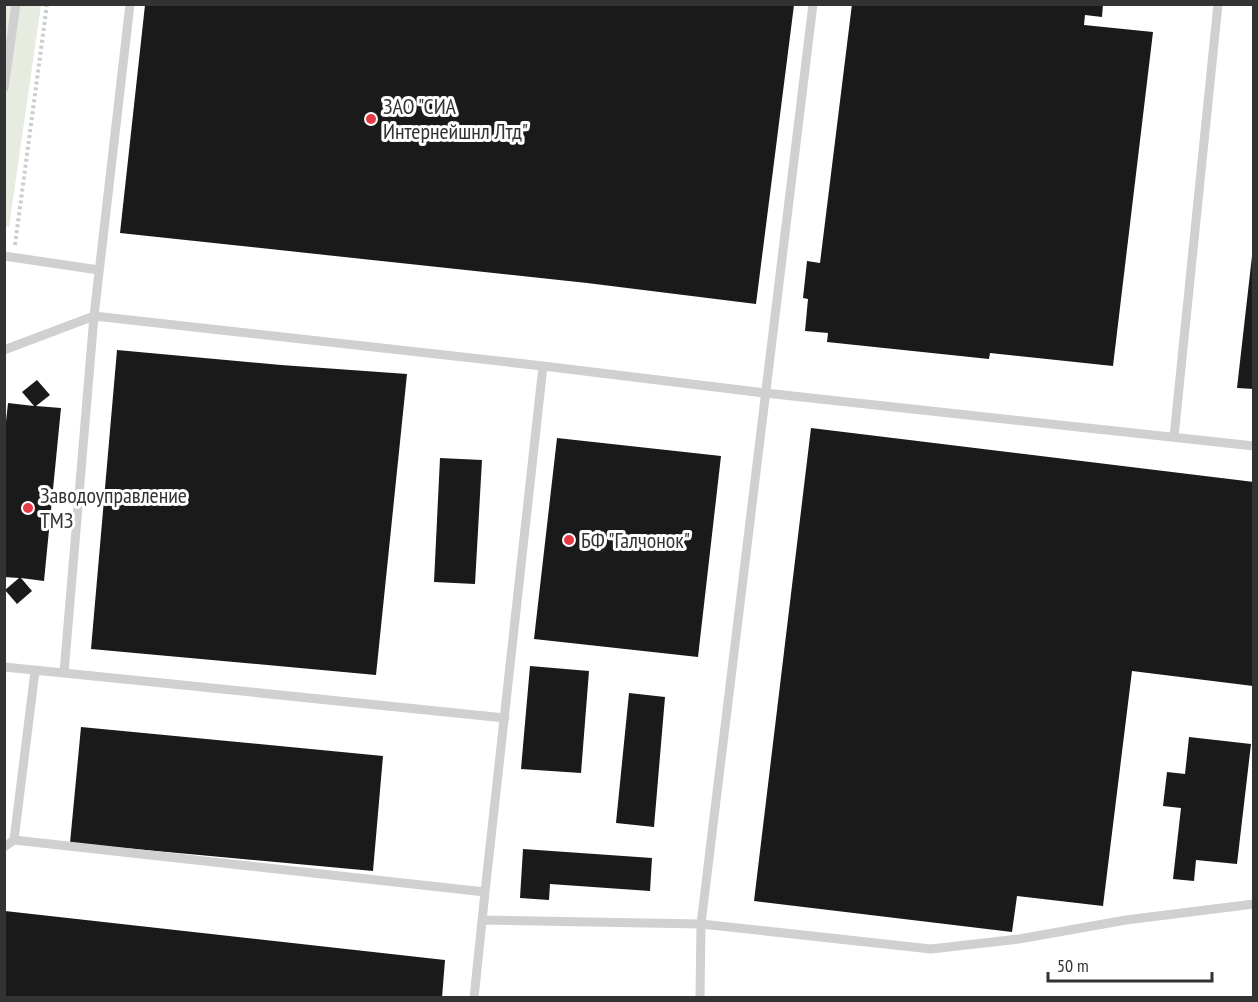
<svg xmlns="http://www.w3.org/2000/svg" width="1258" height="1002" viewBox="0 0 1258 1002" font-family="'PT Sans Narrow',sans-serif">
<rect width="100%" height="100%" fill="#fff"/>
<path fill="#e6ecdf" d="M5 5H41L9 227 5 226Z"/>
<path fill="#1a1a1a" d="M852 4H1103L1102 17 1085 15 1084 25 1153 32 1113 366 990 353 989 359 827 342 828 333 805 331 808 299 803 298 807 261 820 263Z
M145 5H794L756 304 587 283 120 233Z
M1252 256H1254V389L1237 388Z
M117 350 281 365 407 374 376 675 91 649Z
M37 380 50 395 36 406 61 408 44 581 21 578 32 591 17 604 5 590 19 578 4 577V440L8 403 34 406 22 392Z
M811 428 1254 482 1253 686 1132 671 1103 906 1017 896 1012 932 754 901Z
M557 438 721 456 698 657 534 639Z
M440 458 482 460 475 584 434 582Z
M530 666 589 671 581 773 521 769Z
M629 693 665 697 654 827 616 823Z
M81 727 383 756 373 871 70 843Z
M1189 737 1251 744 1237 864 1196 860 1194 881 1173 879 1181 808 1163 806 1167 772 1185 774Z
M523 849 652 858 650 891 550 884 549 900 520 898Z
M5 911 445 960 442 998H5Z"/>
<g fill="none" stroke-linecap="round" stroke-linejoin="round">
<path stroke="#cdcdcd" stroke-width="4" stroke-dasharray="3 3" stroke-linecap="butt" d="M15 245 47 4"/>
<path stroke="#d0d0d0" stroke-width="9" d="M4 88 16 4
M4 256 99 270
M4 350 94 316 130 4
M1174 437 1218 4
M4 667 64 673 94 316 543 366 765 393 1254 446
M64 673 505 718
M14 840 485 892 543 366
M4 847 14 840 35 671
M482 920 701 924 813 4
M474 998 485 892
M700 998 701 924 931 949 1019 939 1126 920 1254 904"/>
</g>
<g fill="#e63946" stroke="#fff" stroke-width="2">
<circle cx="371" cy="119" r="6"/>
<circle cx="28" cy="508" r="6"/>
<circle cx="569" cy="540" r="6"/>
</g>
<g text-anchor="middle" stroke-width="6" stroke-linejoin="round" paint-order="stroke">
<g font-size="22" fill="#333" stroke="#fff" text-anchor="start">
<text x="383" y="114">ЗАО "СИА<tspan x="383" dy="25">Интернейшнл Лтд"</tspan></text>
<text x="40" y="503">Заводоуправление<tspan x="40" dy="25">ТМЗ</tspan></text>
<text x="581" y="548">БФ "Галчонок"</text>
</g>
</g>
<rect width="1258" height="1002" fill="none" stroke="#333333" stroke-width="12"/>
<path d="M1048 972v9h164v-9" fill="none" stroke="#333333" stroke-width="3"/>
<text x="1057" y="972" font-size="18" fill="#333333" stroke="#ffffff" stroke-width="4.5" paint-order="stroke">50 m</text>
</svg>
